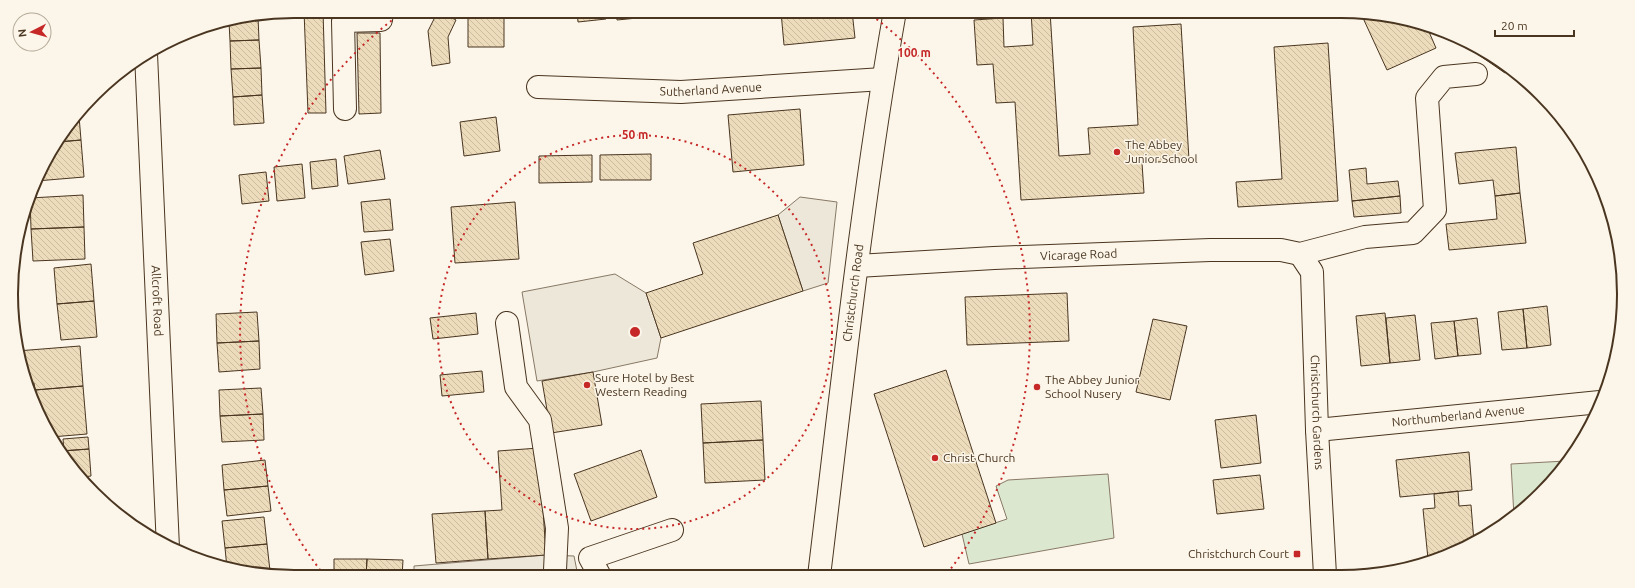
<svg xmlns="http://www.w3.org/2000/svg" width="1635" height="588" viewBox="0 0 1635 588" font-family="Ubuntu,sans-serif">
<defs>
<pattern id="building-back-hatch" width="6" height="6" patternUnits="userSpaceOnUse"><rect width="6" height="6" fill="#ecdcbc"/><path d="M-1 5l2 2M0 0l6 6M5-1l2 2" fill="none" stroke="#ccbda1"/></pattern>
</defs>
<rect width="100%" height="100%" fill="#fbf6e9"/>
<path fill="#dce7d0" stroke="#887966" d="M1566 461 1528 507 1514 516 1511 464Z
M1108 474 1114 538 969 564 962 534 1007 519 996 486 1008 480Z"/>
<path fill="#ede7d9" stroke="#887966" d="M800 197 837 202 828 283 803 291 778 215Z
M615 274 646 293 661 338 657 358 593 372 537 381 522 292Z
M546 555 574 556 578 576 414 577V566Z"/>
<path fill="url(#building-back-hatch)" stroke="#4a3520" d="M304 11H323L326 113H308Z
M438 11 456 20 448 37 450 63 432 66 428 31Z
M577 11H605L606 19 578 22Z
M616 11H658V16L617 20Z
M667 11H696L697 14 668 18Z
M796 11H852L855 38 784 45 781 12Z
M1031 11H1050L1059 156 1090 154 1088 128 1138 125 1133 27 1181 24 1189 160 1142 163 1144 193 1021 200 1015 102 996 103 993 64 977 65 974 20 1003 18 1004 47 1033 45Z
M468 13H504V47H468Z
M1370 15 1414 21 1426 25 1436 48 1387 70 1363 18Z
M258 17 259 40 230 41 229 22Z
M357 33H380L381 113 359 114Z
M1462 39 1466 40 1509 67 1505 73 1460 42Z
M259 40 261 68 231 69 230 41Z
M1328 43 1338 201 1238 207 1236 182 1282 179 1274 47Z
M261 68 262 95 233 97 231 69Z
M262 95 264 123 234 125 233 97Z
M800 109 804 165 733 172 728 115Z
M79 116 81 140 58 142Z
M496 117 500 151 464 156 460 122Z
M81 140 84 177 36 181 49 153 58 142Z
M1516 147 1520 193 1495 196 1493 180 1459 184 1455 153Z
M380 150 385 179 348 184 344 156Z
M651 154V180H600V155Z
M592 155V182L539 183V156Z
M336 159 338 186 312 189 310 162Z
M302 164 305 198 277 201 274 167Z
M1366 168 1367 184 1398 181 1400 196 1352 201 1349 170Z
M266 172 269 201 242 204 239 175Z
M1520 193 1526 243 1449 250 1446 224 1497 219 1495 196Z
M83 195 84 227 31 229 30 198Z
M1400 196 1401 213 1354 217 1352 201Z
M390 199 393 230 364 232 361 202Z
M515 202 519 259 455 263 451 207Z
M778 215 803 291 661 338 646 293 703 274 693 243Z
M84 227 85 259 33 261 31 229Z
M390 239 394 271 365 275 361 242Z
M91 264 94 301 57 304 54 268Z
M1067 293 1069 341 967 345 965 297Z
M94 301 97 337 61 340 57 304Z
M1547 306 1551 345 1527 348 1523 309Z
M1523 309 1527 348 1502 350 1498 312Z
M257 312 259 341 217 343 216 314Z
M476 313 478 334 433 339 430 318Z
M1385 313 1390 363 1361 366 1356 316Z
M1415 315 1420 360 1390 363 1386 318Z
M1477 318 1481 354 1458 356 1454 321Z
M1153 319 1187 326 1170 400 1136 392Z
M1454 321 1458 356 1435 359 1431 323Z
M259 341 260 369 219 372 217 343Z
M80 346 83 386 35 390 34 383 27 384 17 351Z
M946 370 996 523 924 547 874 394Z
M482 371 484 392 442 396 440 375Z
M593 372 602 425 551 433 542 381Z
M83 386 87 434 51 437 36 409 35 390Z
M261 388 263 414 220 416 219 390Z
M761 401 763 440 703 443 701 404Z
M263 414 264 440 222 442 220 416Z
M1256 415 1261 463 1221 468 1215 420Z
M88 437 89 449 64 451 63 439Z
M763 440 765 480 705 483 703 443Z
M539 448 546 555 488 559 485 511 502 510 498 451Z
M89 449 91 476 83 477 59 451Z
M641 450 657 497 591 521 574 474Z
M1469 452 1472 490 1400 497 1396 460Z
M265 460 268 486 224 490 222 465Z
M1260 475 1264 509 1217 514 1213 480Z
M268 486 271 511 227 516 224 490Z
M1458 491 1459 506 1471 505 1474 542 1466 548 1428 559 1423 509 1435 508 1434 494Z
M485 511 488 559 436 563 432 514Z
M264 517 267 544 225 548 222 521Z
M267 544 270 571 257 572 227 568 225 548Z
M334 559H367L366 577H334Z
M367 559 403 560 402 577H366Z"/>
<g fill="none" stroke-linecap="round" stroke-linejoin="round">
<defs>
<g id="minor">
<path id="s1" d="M146 54 168 548"/>
<path id="s2" d="M538 87 681 92 883 79"/>
<path d="M345 109 343 21 381 20 382 11"/>
<path id="s3" d="M1300 254 1312 272 1317 430 1325 575"/>
<path id="s4" d="M857 266 994 258 1210 250H1281L1300 254 1365 237 1413 233 1435 210 1427 98 1444 77 1476 74"/>
<path d="M507 323 516 387 540 420 557 528 555 570"/>
<path id="s5" d="M1317 430 1600 402"/>
<path d="M600 576 590 558 672 530"/>
</g>
<g id="major">
<path id="s6" d="M819 576C842 387 862 198 895 11"/>
</g>
</defs>
<use href="#minor" stroke="#4a3520" stroke-width="24"/>
<use href="#major" stroke="#4a3520" stroke-width="24"/>
<use href="#minor" stroke="#fbf6e9" stroke-width="22"/>
<use href="#major" stroke="#fbf6e9" stroke-width="22"/>
</g>
<g fill="none" stroke="#c62828" stroke-width="2" stroke-dasharray="2 4">
<circle cx="635" cy="332" r="197"/>
<path d="M324 575A395 395 0 0 1 403 12M867 12A395 395 0 0 1 946 575"/>
</g>
<g fill="#c62828" stroke="#fbf6e9" stroke-width="1.5">
<circle cx="1117" cy="152" r="4"/>
<circle cx="587" cy="385" r="4"/>
<circle cx="1037" cy="387" r="4"/>
<circle cx="935" cy="458" r="4"/>
<rect x="1293" y="550" width="8" height="8" rx="2"/>
</g>
<g text-anchor="middle" stroke-width="3" stroke-linejoin="round" paint-order="stroke">
<g font-size="12" fill="#4a3520" stroke="#fbf6e9">
<text dy="4" stroke="none"><textPath href="#s2" startOffset="173">Sutherland Avenue</textPath></text>
<text dy="4" stroke="none"><textPath href="#s4" startOffset="222">Vicarage Road</textPath></text>
<text dy="4" stroke="none"><textPath href="#s6" startOffset="285">Christchurch Road</textPath></text>
<text dy="4" stroke="none"><textPath href="#s1" startOffset="247">Allcroft Road</textPath></text>
<text dy="4" stroke="none"><textPath href="#s3" startOffset="162">Christchurch Gardens</textPath></text>
<text dy="4" stroke="none"><textPath href="#s5" startOffset="142">Northumberland Avenue</textPath></text>
</g>
<g font-size="12" fill="#4a3520" stroke="#fbf6e9" text-anchor="start">
<text x="1125" y="149">The Abbey<tspan x="1125" dy="14">Junior School</tspan></text>
<text x="595" y="382">Sure Hotel by Best<tspan x="595" dy="14">Western Reading</tspan></text>
<text x="1045" y="384">The Abbey Junior<tspan x="1045" dy="14">School Nusery</tspan></text>
<text x="943" y="462">Christ Church</text>
<text x="1289" y="558" text-anchor="end">Christchurch Court</text>
</g>
</g>
<path d="M0 0H1635V588H0ZM294 18H1341A276 276 0 0 1 1617 294V294A276 276 0 0 1 1341 570H294A276 276 0 0 1 18 294V294A276 276 0 0 1 294 18Z" fill="#fbf6e9" fill-rule="evenodd"/>
<path fill="none" stroke="#4a3520" stroke-width="2" d="M294 18H1341A276 276 0 0 1 1617 294V294A276 276 0 0 1 1341 570H294A276 276 0 0 1 18 294V294A276 276 0 0 1 294 18Z"/>
<circle cx="635" cy="332" r="6" fill="#c62828" stroke="#fbf6e9" stroke-width="2"/>
<g font-size="12" text-anchor="middle" font-weight="bold" fill="#c62828" stroke="#fbf6e9" stroke-width="3" stroke-linejoin="round" paint-order="stroke">
<text x="914" y="57">100 m</text>
<text x="635" y="139">50 m</text>
</g>
<g transform="translate(32 32) rotate(264)"><circle r="19" fill="#fbf6e9" stroke="#b4a999"/>
<path d="M0-3L7 15L0 10L-7 15Z" fill="#c62828"/>
<text y="-6" font-size="11" font-weight="bold" text-anchor="middle" fill="#4a3520">N</text>
</g>
<path d="M1495 30v6h79v-6" fill="none" stroke="#4a3520" stroke-width="2"/>
<text x="1501" y="30" font-size="12" fill="#4a3520" stroke="#fbf6e9" stroke-width="3" paint-order="stroke">20 m</text>
</svg>
